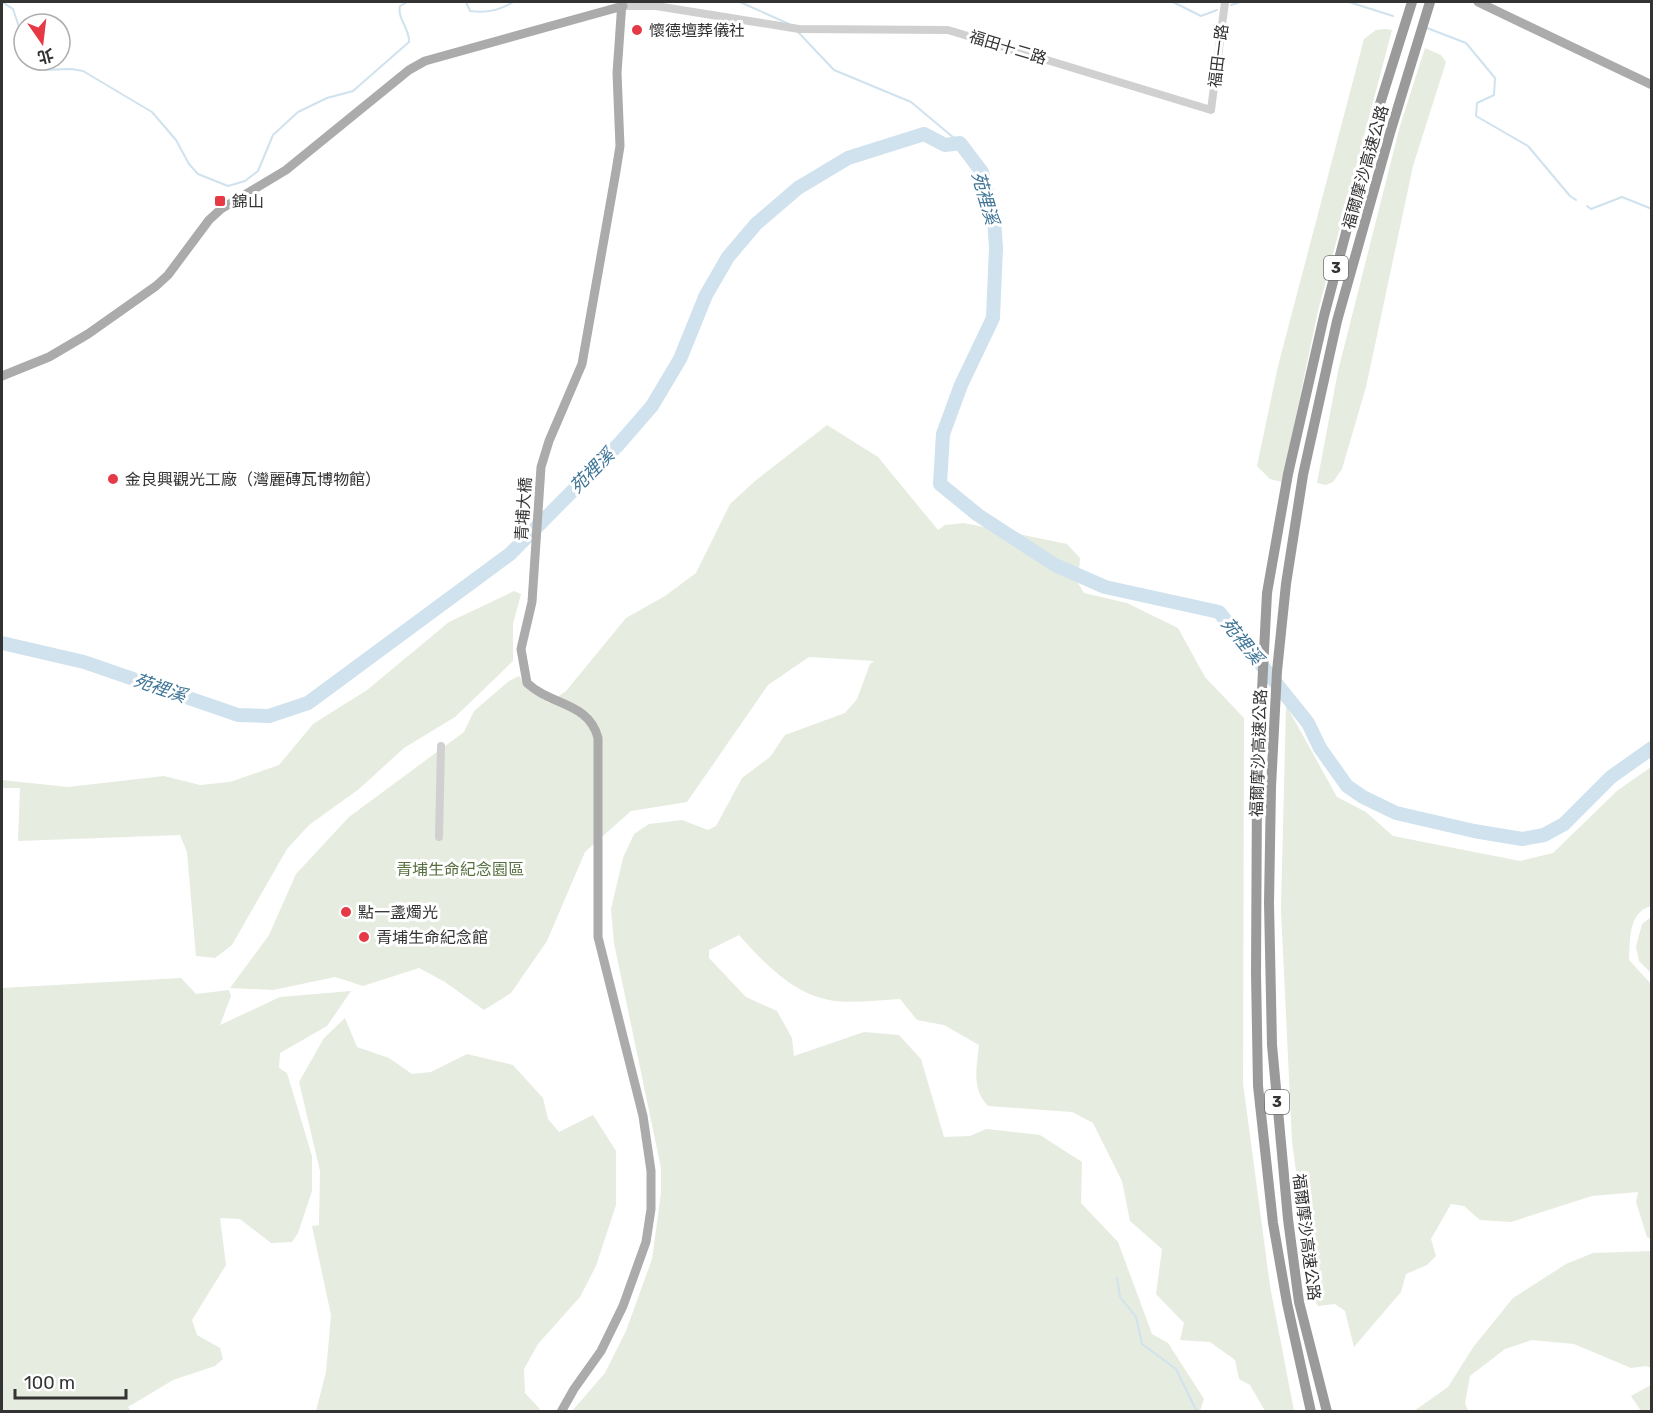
<svg xmlns="http://www.w3.org/2000/svg" width="1653" height="1413" viewBox="0 0 1653 1413" font-family="Rubik,'Noto Sans TC',sans-serif">
<rect width="100%" height="100%" fill="#fff"/>
<path fill="#e6ecdf" d="M1385 29 1392 30 1318 311 1282 482 1270 479 1257 466 1278 366 1364 39 1376 30Z
M1425 48 1441 55 1446 62 1413 166 1366 387 1342 469 1333 482 1326 485 1317 483 1338 371 1400 126Z
M827 425 878 457 938 530 945 525 964 523 1067 544 1080 558 1078 583 1084 593 1127 603 1178 628 1205 677 1244 718 1243 1083 1270 1286 1294 1411H1265L1250 1385 1239 1379 1235 1360 1210 1342 1180 1340 1184 1323 1156 1294 1162 1249 1130 1221 1122 1181 1093 1123 1072 1112 988 1106C971 1089 977 1066 979 1045L944 1025 917 1020 900 999C881 1000 846 1004 829 1000 792 993 763 962 739 935L709 950V958L746 997 777 1011 792 1038 794 1056 864 1032 899 1035 921 1059 944 1137 970 1136 986 1129 1040 1135 1082 1162 1081 1203 1118 1242 1152 1334 1168 1343 1204 1399 1200 1411H572L605 1373 626 1331 652 1259 661 1193V1168L614 943 611 909 623 858 634 834 649 824 682 820 708 830 716 826 742 778 770 757 785 735 845 713 857 699 870 664 874 661 809 657 768 685 687 802 631 811 585 852 547 941 511 993 484 1010 445 982 419 968 363 986 335 977 273 990 230 988 269 935 296 874 349 817 464 732 474 711 509 681 519 676 529 691 549 703 566 691 626 618 665 596 696 573 730 504 755 481Z
M514 591 521 594 513 624V661L455 717 404 748 359 789 309 825 287 849 232 945 215 958 196 956 187 852 180 835 18 841 20 788H2V780L68 787 164 776 200 785 230 782 279 765 313 724 367 690 449 622Z
M1286 705 1337 797 1366 812 1393 836 1520 861 1553 853 1618 790 1651 767V906C1628 912 1630 941 1629 960L1651 984V1239L1647 1237 1636 1202 1638 1192 1592 1196 1511 1222 1480 1220 1464 1206 1451 1204 1431 1239 1436 1256 1427 1265 1406 1274 1401 1292 1354 1347 1345 1311 1335 1304 1318 1306 1313 1298 1292 1141 1281 910Z
M1651 917V973L1639 961 1636 947 1642 924Z
M181 978 196 994 229 990 231 996 220 1025 280 997 351 991 327 1026 280 1053 279 1068 287 1073 312 1156V1191L298 1233 292 1242 271 1243 240 1219 220 1218 226 1265 192 1320 197 1335 220 1348 223 1359 215 1366 173 1380 128 1407 131 1411H2V988Z
M345 1018 357 1047 389 1058 412 1074 431 1072 467 1054 513 1065 543 1098 548 1119 559 1132 593 1115 616 1151V1205L596 1266 580 1297 538 1344 524 1369 525 1393 539 1408 540 1411H316L326 1372 331 1315 312 1226 319 1225 320 1171 299 1082 324 1038Z
M1651 1251V1372V1368L1646 1366 1631 1368 1574 1344 1532 1340 1505 1349 1470 1376 1465 1403 1468 1411H1414L1448 1387 1474 1346 1513 1298 1566 1264 1593 1253Z
M1651 1385V1411H1641L1631 1396Z"/>
<g fill="none" stroke-linecap="round" stroke-linejoin="round">
<path stroke="#cfe2ee" stroke-width="2" d="M2 2 13 9 24 42
M466 2 470 11C485 13 501 10 513 2
M740 2 789 24
M1173 2 1201 16 1217 10
M1349 2 1393 16
M1231 5 1240 2
M1427 28 1466 43 1495 78 1494 95 1477 103 1476 116 1528 146 1570 196 1576 200
M798 32 834 70 911 102 960 143
M30 60 39 70 72 69 83 71 152 112 176 140 189 164 198 174 228 186 245 181 258 171 273 135 298 112 327 98 353 91 409 42C410 29 397 19 400 6L407 2
M1587 206 1591 209 1622 197 1652 209
M1117 1278 1120 1297 1136 1317 1142 1344 1176 1369 1197 1412"/>
<path stroke="#cfe2ee" stroke-width="14" d="M2 643 84 662 238 715 269 716 308 703 510 554 619 444 652 406 680 359 706 295 728 257 756 224 798 188 848 158 924 134 945 145 960 143 982 172 994 219 996 248 993 318 961 385 943 434 940 484 978 515 1055 565 1105 587 1219 612 1308 723 1320 748 1347 786 1363 797 1396 813 1474 831 1522 839 1544 835 1564 824 1611 777 1652 748"/>
<path stroke="#d0d0d0" stroke-width="8" d="M623 6H656L799 29 948 30 1211 110 1225 2
M439 837 441 746"/>
<path stroke="#ababab" stroke-width="9" d="M1478 2 1652 85
M2 376 49 357 88 334 156 286 168 275 209 220 221 209 286 170 409 70 425 61 623 6
M561 1412 574 1389 601 1351 623 1306 646 1242 651 1209V1171L643 1116 598 937V738C589 702 551 706 527 683L521 649 532 602 541 467 549 441 582 364 616 171 620 146 617 73 622 2"/>
<path stroke="#9a9a9a" stroke-width="10" d="M1311 1412 1287 1303 1273 1223 1258 1086 1256 973 1257 787 1267 593 1288 474 1324 316 1379 107 1412 2
M1327 1412 1299 1302 1288 1219 1272 1045 1269 903 1271 787 1277 671 1286 584 1303 475 1337 321 1390 133 1430 2"/>
</g>
<g fill="#e63946" stroke="#fff" stroke-width="2">
<circle cx="637" cy="30" r="6"/>
<rect x="214" y="195" width="12" height="12" rx="3"/>
<circle cx="113" cy="479" r="6"/>
<circle cx="346" cy="912" r="6"/>
<circle cx="364" cy="937" r="6"/>
</g>
<g text-anchor="middle" stroke-width="6" stroke-linejoin="round" paint-order="stroke">
<g fill="#fff" stroke="#707070" stroke-width="1.5">
<rect x="1324" y="256" width="24" height="24" rx="4.5"/>
<rect x="1265" y="1090" width="24" height="24" rx="4.5"/>
</g>
<g font-size="15" font-weight="bold" fill="#333">
<text x="1336" y="273">3</text>
<text x="1277" y="1107">3</text>
</g>
<g font-size="16" fill="#333" stroke="#fff" text-anchor="start">
<text x="649" y="36">懷德壇葬儀社</text>
<text x="232" y="207">錦山</text>
<text x="125" y="485">金良興觀光工廠（灣麗磚瓦博物館）</text>
<text x="358" y="918">點一盞燭光</text>
<text x="376" y="943">青埔生命紀念館</text>
</g>
<g font-size="16" fill="#333" stroke="#fff">
<text transform="translate(1008 47) rotate(17)" y="6">福田十二路</text>
<text transform="translate(1218 56) rotate(-83)" y="6">福田一路</text>
<text transform="translate(1365 167) rotate(-74)" y="6">福爾摩沙高速公路</text>
<text transform="translate(523 509) rotate(-86)" y="6">青埔大橋</text>
<text transform="translate(1258 753) rotate(-88)" y="6">福爾摩沙高速公路</text>
<text transform="translate(1307 1237) rotate(83)" y="6">福爾摩沙高速公路</text>
</g>
<g font-size="16" fill="#56703f" stroke="#fff">
<text x="460" y="875">青埔生命紀念園區</text>
</g>
<g font-size="18" font-style="italic" fill="#3f7597" stroke="#fff">
<text transform="translate(985 198) rotate(74)" y="6">苑裡溪</text>
<text transform="translate(592 471) rotate(-45)" y="6">苑裡溪</text>
<text transform="translate(1242 641) rotate(51)" y="6">苑裡溪</text>
<text transform="translate(160 688) rotate(19)" y="6">苑裡溪</text>
</g>
</g>
<rect width="1653" height="1413" fill="none" stroke="#333333" stroke-width="6"/>
<g transform="translate(42 42) rotate(166)"><circle r="28" fill="#ffffff" stroke="#adadad" stroke-width="1.5"/>
<path d="M0-4.5L10 22L0 15L-10 22Z" fill="#e63946"/>
<text y="-9" font-size="16" font-weight="bold" text-anchor="middle" fill="#333333">北</text>
</g>
<path d="M15 1389v9h111v-9" fill="none" stroke="#333333" stroke-width="3"/>
<text x="24" y="1389" font-size="18" fill="#333333" stroke="#ffffff" stroke-width="4.5" paint-order="stroke">100 m</text>
</svg>
